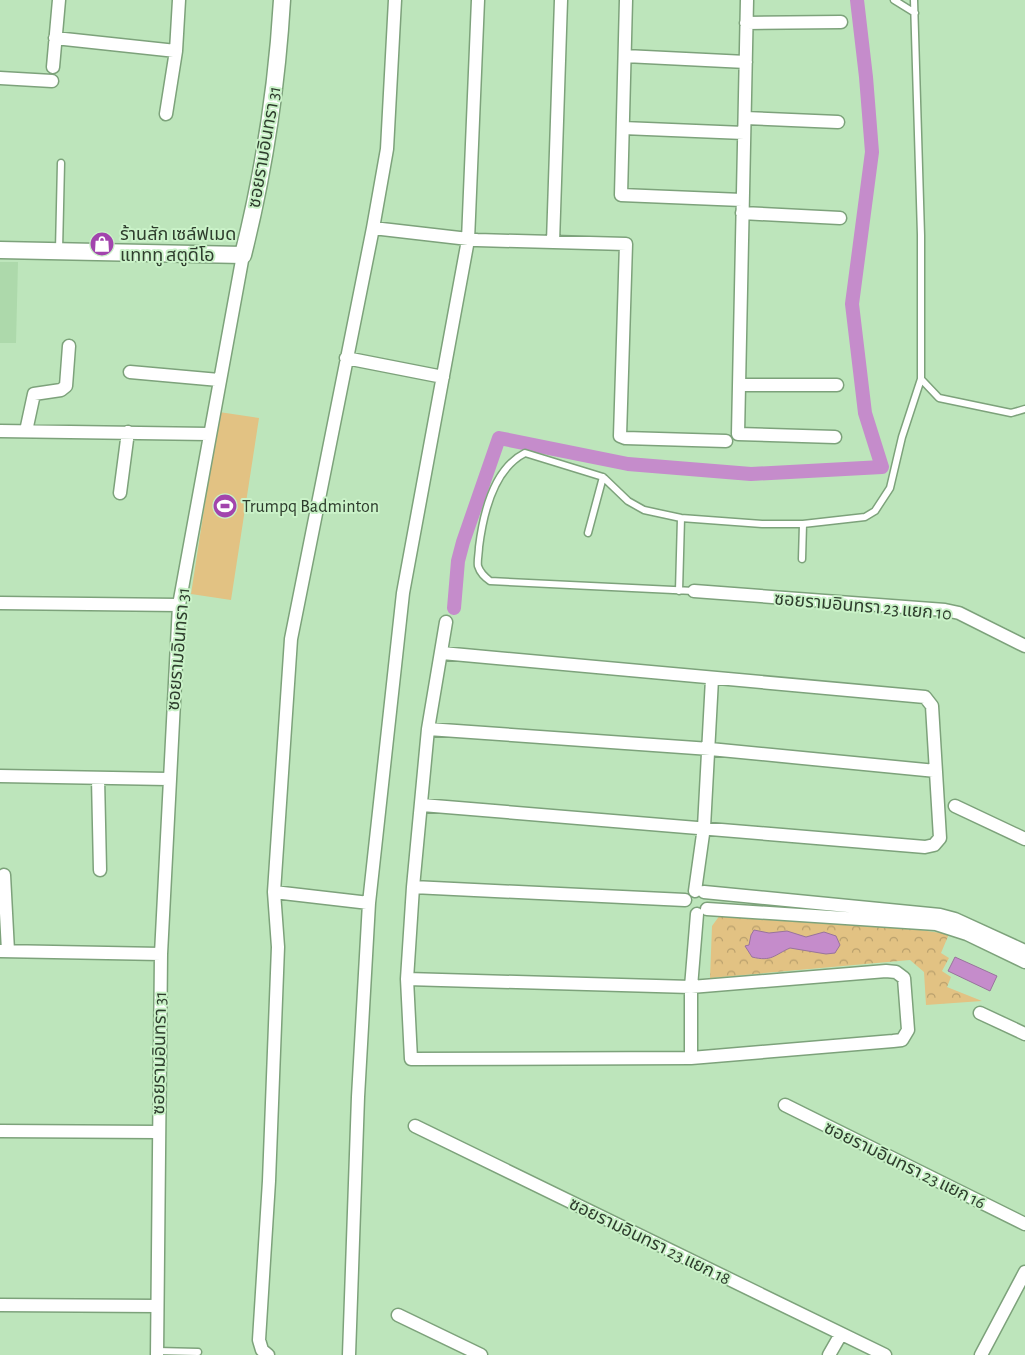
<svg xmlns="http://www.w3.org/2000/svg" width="1025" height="1355" viewBox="0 0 1025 1355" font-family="'Alegreya Sans','Noto Sans Thai',sans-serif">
<defs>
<pattern id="park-crowns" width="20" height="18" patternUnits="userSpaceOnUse" patternTransform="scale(1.25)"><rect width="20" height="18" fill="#e2c283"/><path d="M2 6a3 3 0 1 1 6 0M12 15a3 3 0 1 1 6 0" fill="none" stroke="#b89f6c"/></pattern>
</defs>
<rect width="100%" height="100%" fill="#bde5bb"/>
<path fill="#add9ab" d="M0 262H18L16 343H0Z"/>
<path fill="url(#park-crowns)" d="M720 915 912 929 949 934 941 953 949 958 942 971 951 977 947 987 982 1001 926 1005 924 972 910 960 710 978 712 926Z"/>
<path fill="#e2c283" d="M219 412 259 418 231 600 191 594Z"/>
<path fill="#c58ccb" stroke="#98749c" d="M754 930 769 933 787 931 806 937 824 932 836 936 840 945 835 953 826 954 790 948C774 955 772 962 752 957L745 946 749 945 751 935Z
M955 957 997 976 990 991 948 971Z"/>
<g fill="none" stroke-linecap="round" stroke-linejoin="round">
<path stroke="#c58ccb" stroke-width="14" d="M454 608 458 561 463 542 499 438 628 464 751 474 882 467 865 413 852 304 872 152 866 77 857 0"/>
<defs>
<path id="service" d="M894 0 915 13
M914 0 921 235V379L939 398 1011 413 1025 409
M59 250 61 163
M588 533 603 477
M802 559 803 524
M679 591 681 518
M694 591 490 581C485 577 480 573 478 566 477 561 479 553 479 547 483 515 493 469 525 453L603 477 628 501 644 510 681 518 762 524H803L865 517 875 511 890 488 902 437 921 379
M157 1351 198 1352"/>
<path id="minor" d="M626 0 621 195 742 200
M747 0 738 434 835 437
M746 23 841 22
M55 38 176 51
M625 56 746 62
M53 67 59 0
M0 78 52 81
M166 114 176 51 179 0
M745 118 838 122
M623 128 744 133
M742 213 840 218
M373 228 477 240 626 244 620 436 625 438 726 441
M553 242 561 0
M346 358 443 377
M130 372 219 380
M739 385H837
M0 431 209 434
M26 431 34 394 61 390 66 386 69 346
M120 493 128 432
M694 591 945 610 959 613 1025 646
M0 603 179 605
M428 729 710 749 936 771
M0 776 168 779
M98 778 100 870
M422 805 925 847 934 845 940 838 932 706 925 697 442 653
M955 806 1025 839
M4 875 8 951
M413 887 685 900
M695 891 704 827 712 679
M274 892 369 903
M704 892 940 915 955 919 1025 951
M707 909 936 924 967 934 1025 962
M0 951 161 954
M407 979 691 987 886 971 896 972 904 978 908 1030 902 1040 893 1041 691 1058 411 1059 407 979 413 887 428 729 446 622
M980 1013 1025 1034
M691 1058V987L697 914
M785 1105 1025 1224
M415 1126 885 1355
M0 1131 158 1132
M0 1305 157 1306
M398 1315 481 1355
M157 1355 161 954 179 605 243 255
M268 1355 262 1350 259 1340 269 1181 278 947 274 892 291 639 373 228 387 149 395 0
M349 1355 358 1097 369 903 403 593 468 240 478 0
M829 1355 841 1334
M981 1355 1025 1272"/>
<path id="tertiary" d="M0 250 243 255C264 171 277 86 282 0"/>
</defs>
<use href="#service" stroke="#7da27b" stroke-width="9"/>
<use href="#minor" stroke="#7da27b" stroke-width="15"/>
<use href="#tertiary" stroke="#7da27b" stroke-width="19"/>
<use href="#service" stroke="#fff" stroke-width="6"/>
<use href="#minor" stroke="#fff" stroke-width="12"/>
<use href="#tertiary" stroke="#fff" stroke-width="16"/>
</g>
<defs>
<symbol id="shop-disc" viewBox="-11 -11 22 22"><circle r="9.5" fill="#a244ad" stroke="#caf2c8"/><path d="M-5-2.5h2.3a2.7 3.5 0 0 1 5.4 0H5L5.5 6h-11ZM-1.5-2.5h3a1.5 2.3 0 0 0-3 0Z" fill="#fff"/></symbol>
<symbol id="stadium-disc" viewBox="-11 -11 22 22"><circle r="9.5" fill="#a244ad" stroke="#caf2c8"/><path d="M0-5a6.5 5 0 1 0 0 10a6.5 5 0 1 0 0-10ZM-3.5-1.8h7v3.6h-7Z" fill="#fff"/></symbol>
</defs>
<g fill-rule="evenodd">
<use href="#shop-disc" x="88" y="230" width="28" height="28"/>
<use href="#stadium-disc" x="211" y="492" width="28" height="28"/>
</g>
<g text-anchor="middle" stroke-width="4" stroke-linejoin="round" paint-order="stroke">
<g font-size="18" fill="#2e3d2d" stroke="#caf2c8">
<text transform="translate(264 147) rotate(-80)" y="6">ซอยรามอินทรา 31</text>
<text transform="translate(863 606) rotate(5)" y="6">ซอยรามอินทรา 23 แยก 10</text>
<text transform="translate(178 649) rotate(-85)" y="6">ซอยรามอินทรา 31</text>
<text transform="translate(159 1053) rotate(-89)" y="6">ซอยรามอินทรา 31</text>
<text transform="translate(905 1165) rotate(26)" y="6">ซอยรามอินทรา 23 แยก 16</text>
<text transform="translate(650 1241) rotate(26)" y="6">ซอยรามอินทรา 23 แยก 18</text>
</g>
<g font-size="18" fill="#2e3d2d" stroke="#caf2c8" text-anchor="start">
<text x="120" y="240">ร้านสัก เซล์ฟเมด<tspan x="120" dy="21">แทททู สตูดีโอ</tspan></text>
<text x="242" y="512">Trumpq Badminton</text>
</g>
</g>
</svg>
